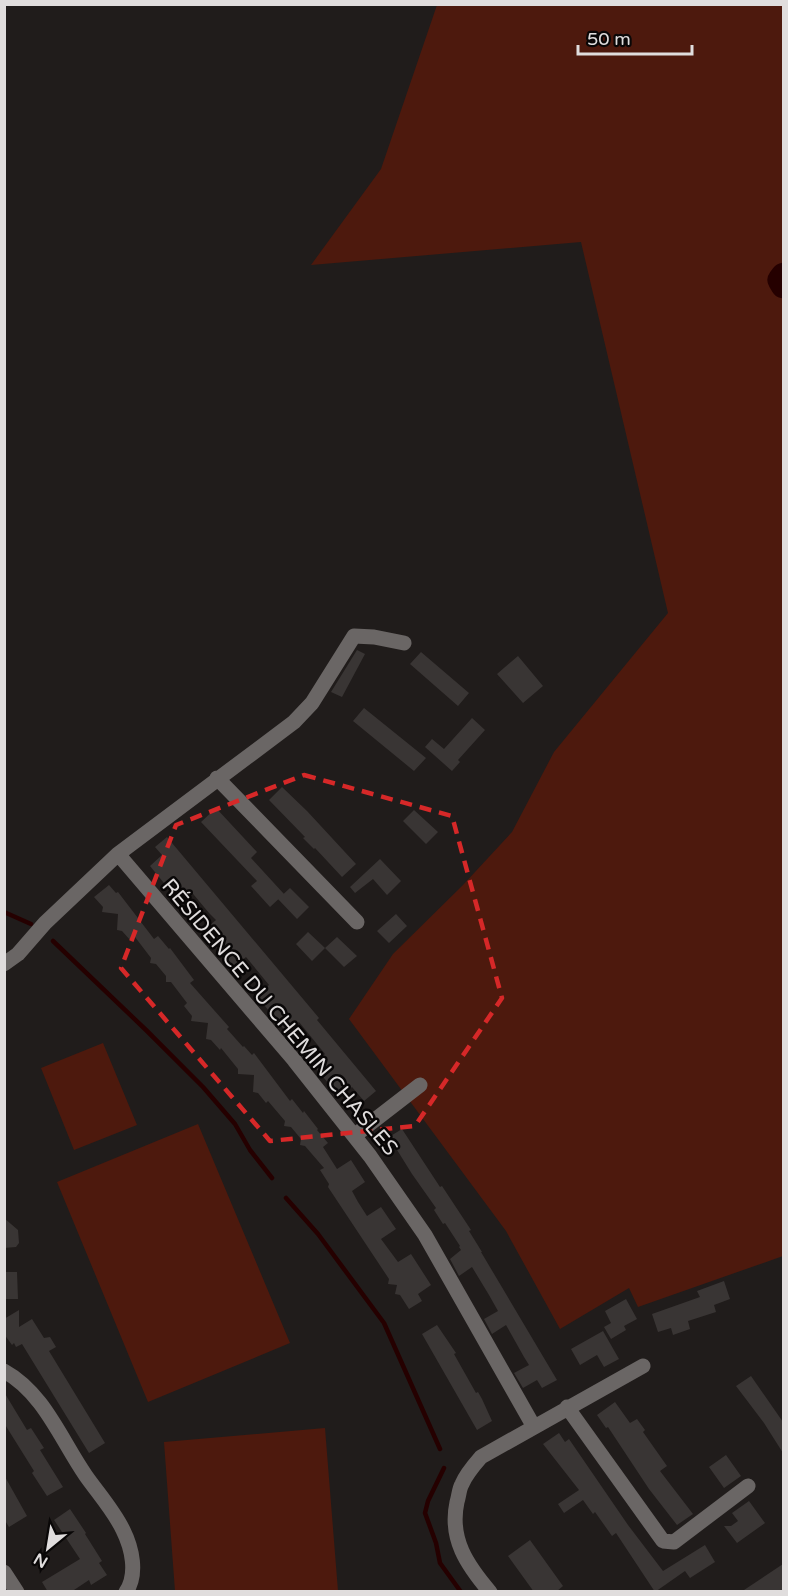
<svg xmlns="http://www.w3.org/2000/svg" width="788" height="1596" viewBox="0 0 788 1596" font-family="'Varela Round',sans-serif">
<rect width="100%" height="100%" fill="#201c1b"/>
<path fill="#4d190d" d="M437 5H783V1256L638 1307 629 1288 560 1329 506 1231 349 1019 393 954 463 885 512 832 554 752 668 613 581 242 311 265 381 169Z
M103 1043 137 1125 74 1150 41 1068Z
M198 1124 290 1343 148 1402 57 1182Z
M325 1428 338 1591H175L164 1442Z"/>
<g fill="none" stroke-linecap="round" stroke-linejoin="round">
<path stroke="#250000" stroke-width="4.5" d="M4 912 31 924
M53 941 146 1030 203 1087 235 1124 250 1150 272 1178
M286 1198 318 1234 384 1323 440 1449
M444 1468 428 1501 425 1513 436 1543 440 1563 461 1592"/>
<path stroke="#250000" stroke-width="27" d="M784 276 781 280 784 285"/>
</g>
<path fill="#393534" d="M357 650 365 654 342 697 331 692Z
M421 652 469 693 458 706 410 664Z
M518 656 543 686 523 703 497 674Z
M364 708 426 758 414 771 353 721Z
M472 718 485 730 458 760 460 762 452 771 425 747 432 739 444 749Z
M282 787 307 811 356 864 342 877 315 848 314 849 303 838 305 837 269 800Z
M216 808 257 852 251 858 284 894 270 907 251 886 257 881 201 822Z
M414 810 438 832 426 844 403 821Z
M167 837 319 1018 317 1020 376 1091 364 1101 352 1087 340 1097 313 1065 325 1054 299 1022 286 1032 256 995 269 985 251 963 246 957 233 968 203 931 216 920 209 913 189 889 177 899 150 866 162 855 155 847Z
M380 859 401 881 387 895 373 879 355 893 350 887Z
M109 885 116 893 118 892 154 939 158 936 169 949 170 948 194 980 190 983 229 1027 227 1029 243 1047 244 1046 252 1055 254 1053 290 1101 292 1099 303 1113 304 1111 318 1129 317 1130 328 1143 323 1147 337 1169 351 1160 365 1182 352 1191 358 1202 367 1216 381 1207 396 1229 381 1239 398 1262 411 1254 431 1285 418 1294 422 1301 409 1309 400 1295 395 1294 397 1285 388 1284 389 1279 328 1187 329 1184 320 1170 324 1168 305 1146 300 1145 301 1139 291 1127 284 1126 285 1121 268 1101 266 1103 258 1093 253 1092 254 1075 238 1074V1069L221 1048 220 1050 211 1040 206 1039 208 1023 191 1021 192 1016 184 1006 187 1003 171 982H166V976L156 964 150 963 151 958 135 937 131 941 122 931 117 930 118 914 102 912 103 907 94 897Z
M290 888 309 907 297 919 278 899Z
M396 914 407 926 389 943 377 931Z
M308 932 325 948 312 961 296 944Z
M337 937 357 956 344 967 325 948Z
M402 1129 440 1187 442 1186 471 1230 469 1231 482 1252H481L557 1380 542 1388 537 1380 523 1388 514 1373 529 1365 524 1357 506 1325 492 1334 484 1319 498 1311 489 1295 472 1267 459 1276 450 1259 461 1250 459 1247 460 1246 445 1223 443 1224 434 1210 436 1208 412 1174 389 1137Z
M4 1218 18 1230 19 1243 16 1247 4 1248Z
M4 1272H17L18 1299H4Z
M724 1281 730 1299 714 1305 716 1312 688 1321 690 1329 673 1335 671 1328 658 1332 652 1314 700 1297 697 1291Z
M626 1299 637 1319 624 1326 626 1330 611 1339 604 1327 611 1323 605 1311Z
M19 1310V1327L32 1319 44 1338 50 1337 56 1347 49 1351 105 1443 89 1453 22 1344 16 1347 14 1343 12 1345 4 1334V1319Z
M437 1325 456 1353 454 1354 476 1393 478 1392 482 1399 492 1421 477 1430 422 1334Z
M603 1331 619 1359 604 1367 597 1355 580 1365 571 1349Z
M751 1376 783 1422V1453L764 1423 736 1386Z
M4 1392 27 1430 31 1428 44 1448 40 1450 63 1487 47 1496 32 1473 34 1471 4 1423Z
M615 1402 630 1423 637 1419 645 1430 643 1432 667 1466 660 1471 693 1514 677 1525 649 1489 608 1427 606 1428 597 1415Z
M559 1433 565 1442 569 1439 628 1525 663 1571 705 1545 715 1562 690 1578 685 1571 655 1592 616 1533 612 1536 595 1512 593 1514 583 1500 564 1513 558 1504 579 1490 543 1444Z
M726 1455 741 1476 724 1488 709 1467Z
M4 1475 27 1516 9 1527 4 1519Z
M749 1501 765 1523 737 1543 724 1526H731L738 1521 732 1513Z
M70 1509 86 1533 85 1534 102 1561 99 1563 107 1575 91 1585 89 1580 71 1592H48L42 1582 80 1559 54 1520Z
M530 1540 563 1586 556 1592H534L508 1556Z
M783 1564V1592H741Z"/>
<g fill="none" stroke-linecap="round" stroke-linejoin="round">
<path stroke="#6a6665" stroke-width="15" d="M217 778 357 922
M118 854 294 1060 370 1156 425 1235 534 1427
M4 964 18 954 45 923 118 854 294 722 312 703 354 636 374 637 404 643
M354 1136 420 1085
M4 1371C44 1393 61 1440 86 1476 98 1493 114 1511 123 1530 132 1548 138 1574 126 1592
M567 1407 663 1541 674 1542 748 1486
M4 1572 17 1592
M490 1592C467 1565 449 1539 457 1502 459 1496 459 1489 462 1484 466 1474 474 1465 481 1457L643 1366"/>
</g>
<path fill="none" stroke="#d62828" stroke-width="4.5" stroke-dasharray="12 8" stroke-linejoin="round" d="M304 775 452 816 502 998 415 1126 270 1141 121 968 176 825Z"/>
<g text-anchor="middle" stroke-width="5" stroke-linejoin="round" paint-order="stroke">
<g font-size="21" fill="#e0dddd" stroke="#090707">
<text transform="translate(280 1017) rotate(50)" y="7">RÉSIDENCE DU CHEMIN CHASLES</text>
</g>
</g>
<rect width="788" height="1596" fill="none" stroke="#e0dddd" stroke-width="12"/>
<g transform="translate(48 1548) rotate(210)" stroke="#090707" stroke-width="4.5" paint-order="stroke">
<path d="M0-4.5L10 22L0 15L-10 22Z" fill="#e0dddd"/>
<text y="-9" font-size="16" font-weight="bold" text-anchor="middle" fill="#e0dddd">N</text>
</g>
<path d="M578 45v9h114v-9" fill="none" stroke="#e0dddd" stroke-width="3"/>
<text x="587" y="45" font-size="18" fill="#e0dddd" stroke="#090707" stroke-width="4.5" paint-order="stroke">50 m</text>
</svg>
